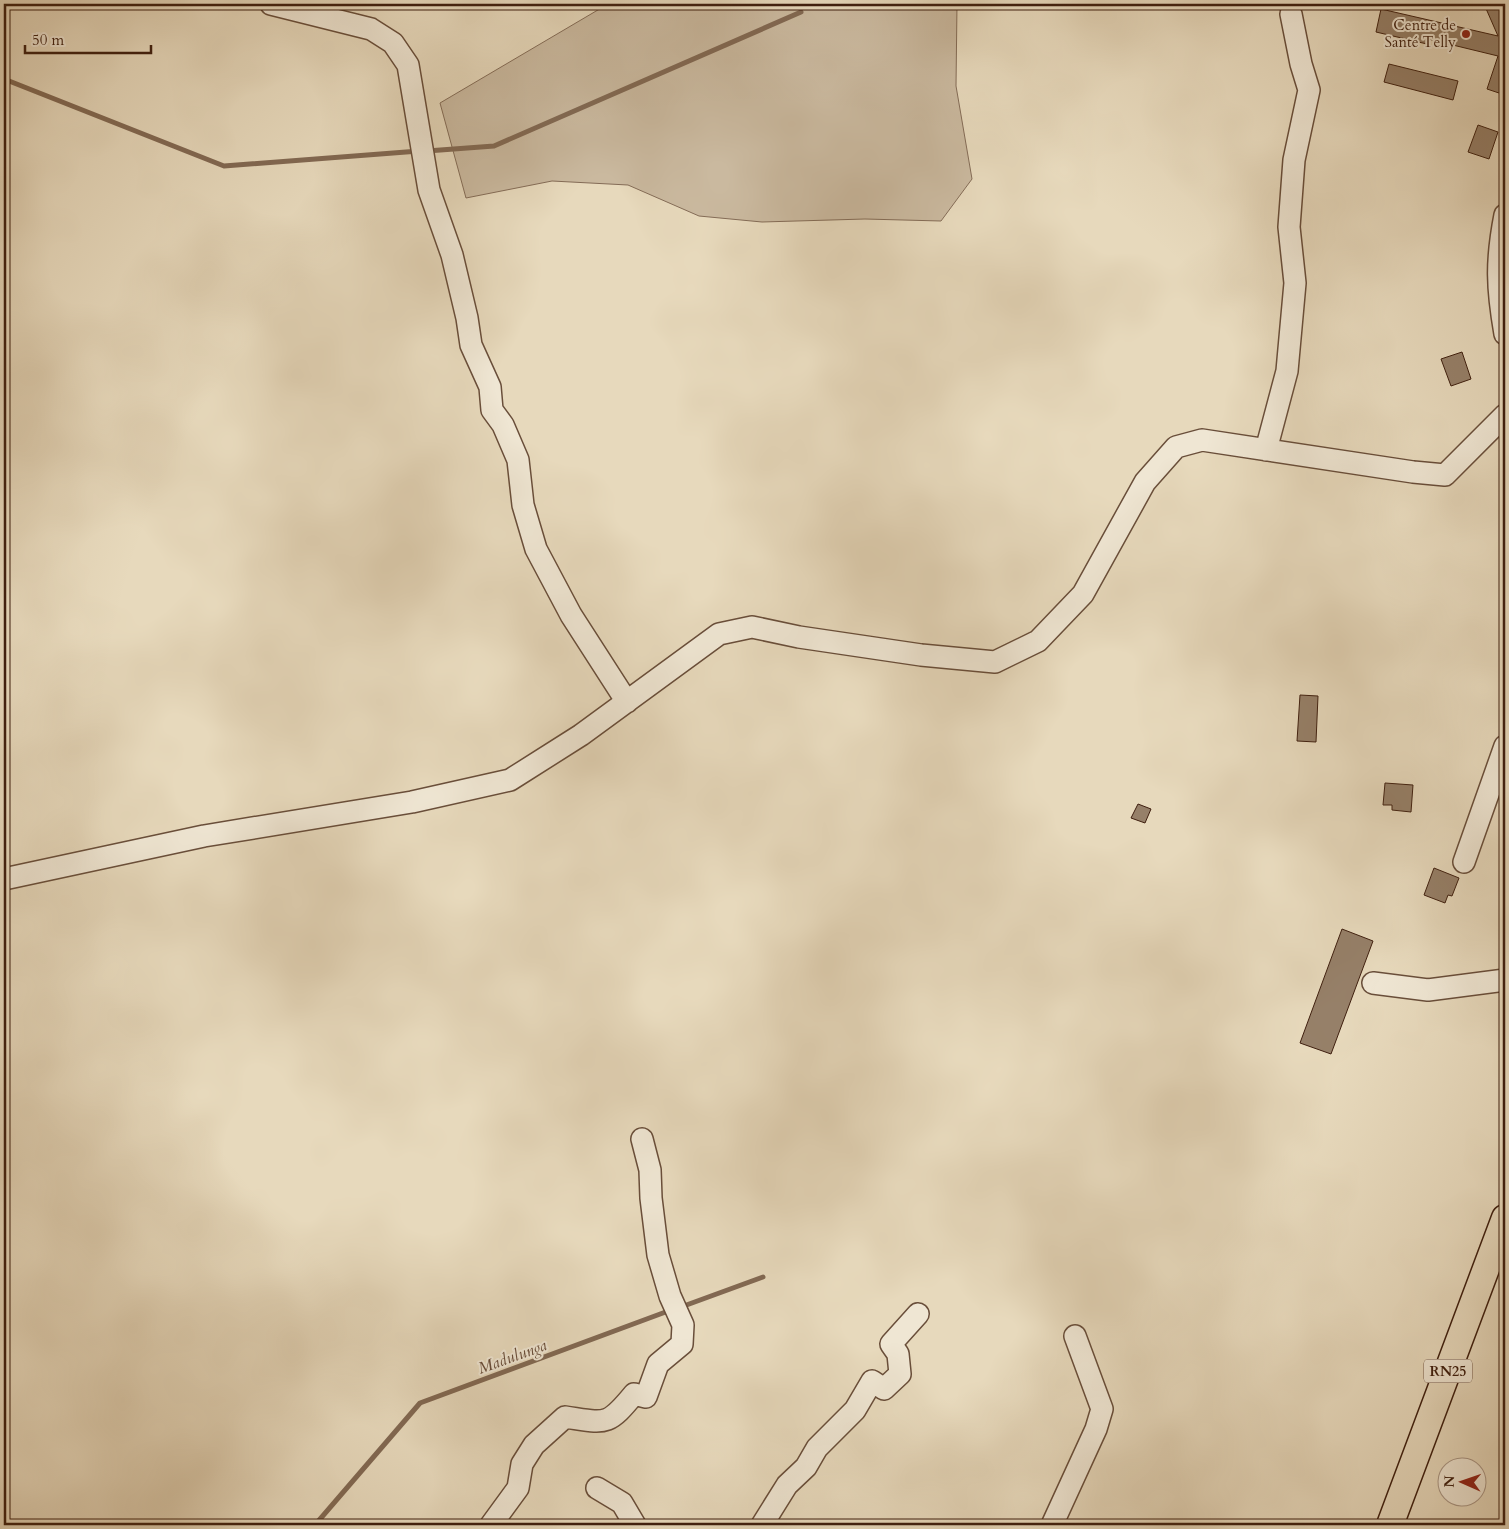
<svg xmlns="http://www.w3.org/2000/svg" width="1509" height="1529" viewBox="0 0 1509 1529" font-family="Cardo,serif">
<rect width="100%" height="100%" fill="#e7d9bc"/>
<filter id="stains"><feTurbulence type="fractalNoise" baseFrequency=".004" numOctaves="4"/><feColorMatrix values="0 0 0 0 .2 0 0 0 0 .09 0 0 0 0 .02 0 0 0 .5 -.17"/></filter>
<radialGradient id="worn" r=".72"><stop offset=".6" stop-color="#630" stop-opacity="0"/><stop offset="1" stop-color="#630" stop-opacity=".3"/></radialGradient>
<path fill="#cab99f" stroke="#846c57" d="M608 4H957L956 86 972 179 941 221 865 219 762 222 699 216 628 185 552 181 466 198 440 103Z"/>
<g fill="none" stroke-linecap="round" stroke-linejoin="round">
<path stroke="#826953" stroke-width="5" d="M4 79 224 166 419 151
M427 151 494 146 801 12
M681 1307 763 1277
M315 1525 420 1403 671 1310"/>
</g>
<path fill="#968069" stroke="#3f1f0f" d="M1484 4H1505V95L1487 89 1498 56 1428 39 1427 44 1376 32 1381 9 1498 36Z
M1389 64 1458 81 1453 100 1384 82Z
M1478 125 1498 132 1489 159 1468 152Z
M1462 352 1471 379 1451 386 1441 359Z
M1300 695 1318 696 1316 742 1297 741Z
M1385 783 1413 785 1411 812 1392 810V805H1383Z
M1138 804 1151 809 1145 823 1131 818Z
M1434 868 1459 878 1452 896 1448 895 1445 903 1424 895Z
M1342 929 1373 941 1331 1054 1300 1043Z"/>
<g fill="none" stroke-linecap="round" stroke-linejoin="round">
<defs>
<path id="minor" d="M271 4 371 29 393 43 408 65 429 190 452 255 467 318 471 345 490 387 492 410 503 425 518 460 523 505 536 549 571 615 627 702
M1505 215C1496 261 1497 288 1505 334
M1266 450 1287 371 1295 283 1289 227 1294 160 1309 90 1301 64 1291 14
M1464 862 1505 746
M4 879 204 836 412 802 510 780 581 735 719 634 752 627 799 637 921 655 995 662 1038 641 1083 594 1145 482 1176 447 1202 440 1413 472 1445 475 1505 415
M1373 983 1428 990 1505 980
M597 1488 622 1503 635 1525
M491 1525 518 1488 522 1464 534 1445 565 1417C606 1423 607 1427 634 1394L646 1397 658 1364 682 1344 683 1325 670 1296 658 1255 651 1198 650 1170 642 1139
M762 1525 787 1485 806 1467 817 1448 855 1410 872 1381 884 1389 900 1374 898 1354 891 1344 918 1314
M1052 1525 1096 1429 1102 1409 1075 1336"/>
<path id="major" d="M1390 1525 1505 1218"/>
</defs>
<use href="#minor" stroke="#694e3a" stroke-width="24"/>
<use href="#major" stroke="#3f1f0f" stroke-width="29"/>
<use href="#minor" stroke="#efe6d3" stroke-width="21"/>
<use href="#major" stroke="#e7d9bc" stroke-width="26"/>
</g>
<circle fill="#8f2418" stroke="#efe6d3" stroke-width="2" cx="1466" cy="34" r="5"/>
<g text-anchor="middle" stroke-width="4" stroke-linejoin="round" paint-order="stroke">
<rect fill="#efe6d3" stroke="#745b4a" stroke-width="1" x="1424" y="1359.5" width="48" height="23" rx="4"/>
<g font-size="14" font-weight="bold" fill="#3f1f0f">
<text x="1448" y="1376">RN25</text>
</g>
<g font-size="15" fill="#3f1f0f" stroke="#efe6d3" text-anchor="end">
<text x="1456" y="30">Centre de<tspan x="1456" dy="17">Santé Telly</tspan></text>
</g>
<g font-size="16" font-style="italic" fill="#664a37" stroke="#efe6d3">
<text transform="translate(512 1356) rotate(-20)" y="6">Madulunga</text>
</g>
</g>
<rect width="1509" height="1529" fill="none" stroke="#e7d9bc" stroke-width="20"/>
<rect x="5" y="5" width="1499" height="1519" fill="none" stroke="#3f1f0f" stroke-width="2.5"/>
<rect x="10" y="10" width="1489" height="1509" fill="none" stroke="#3f1f0f"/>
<g transform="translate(1462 1482) rotate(272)"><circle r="24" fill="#efe6d3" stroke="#a99685"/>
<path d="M0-4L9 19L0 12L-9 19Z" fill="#8f2418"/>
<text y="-8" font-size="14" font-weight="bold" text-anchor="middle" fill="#3f1f0f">N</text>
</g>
<path d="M25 45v8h126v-8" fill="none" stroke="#3f1f0f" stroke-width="2.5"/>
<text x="32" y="45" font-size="15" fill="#3f1f0f" stroke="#efe6d3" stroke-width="4" paint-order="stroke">50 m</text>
<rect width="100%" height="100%" filter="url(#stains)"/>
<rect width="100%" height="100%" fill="url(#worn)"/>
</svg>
